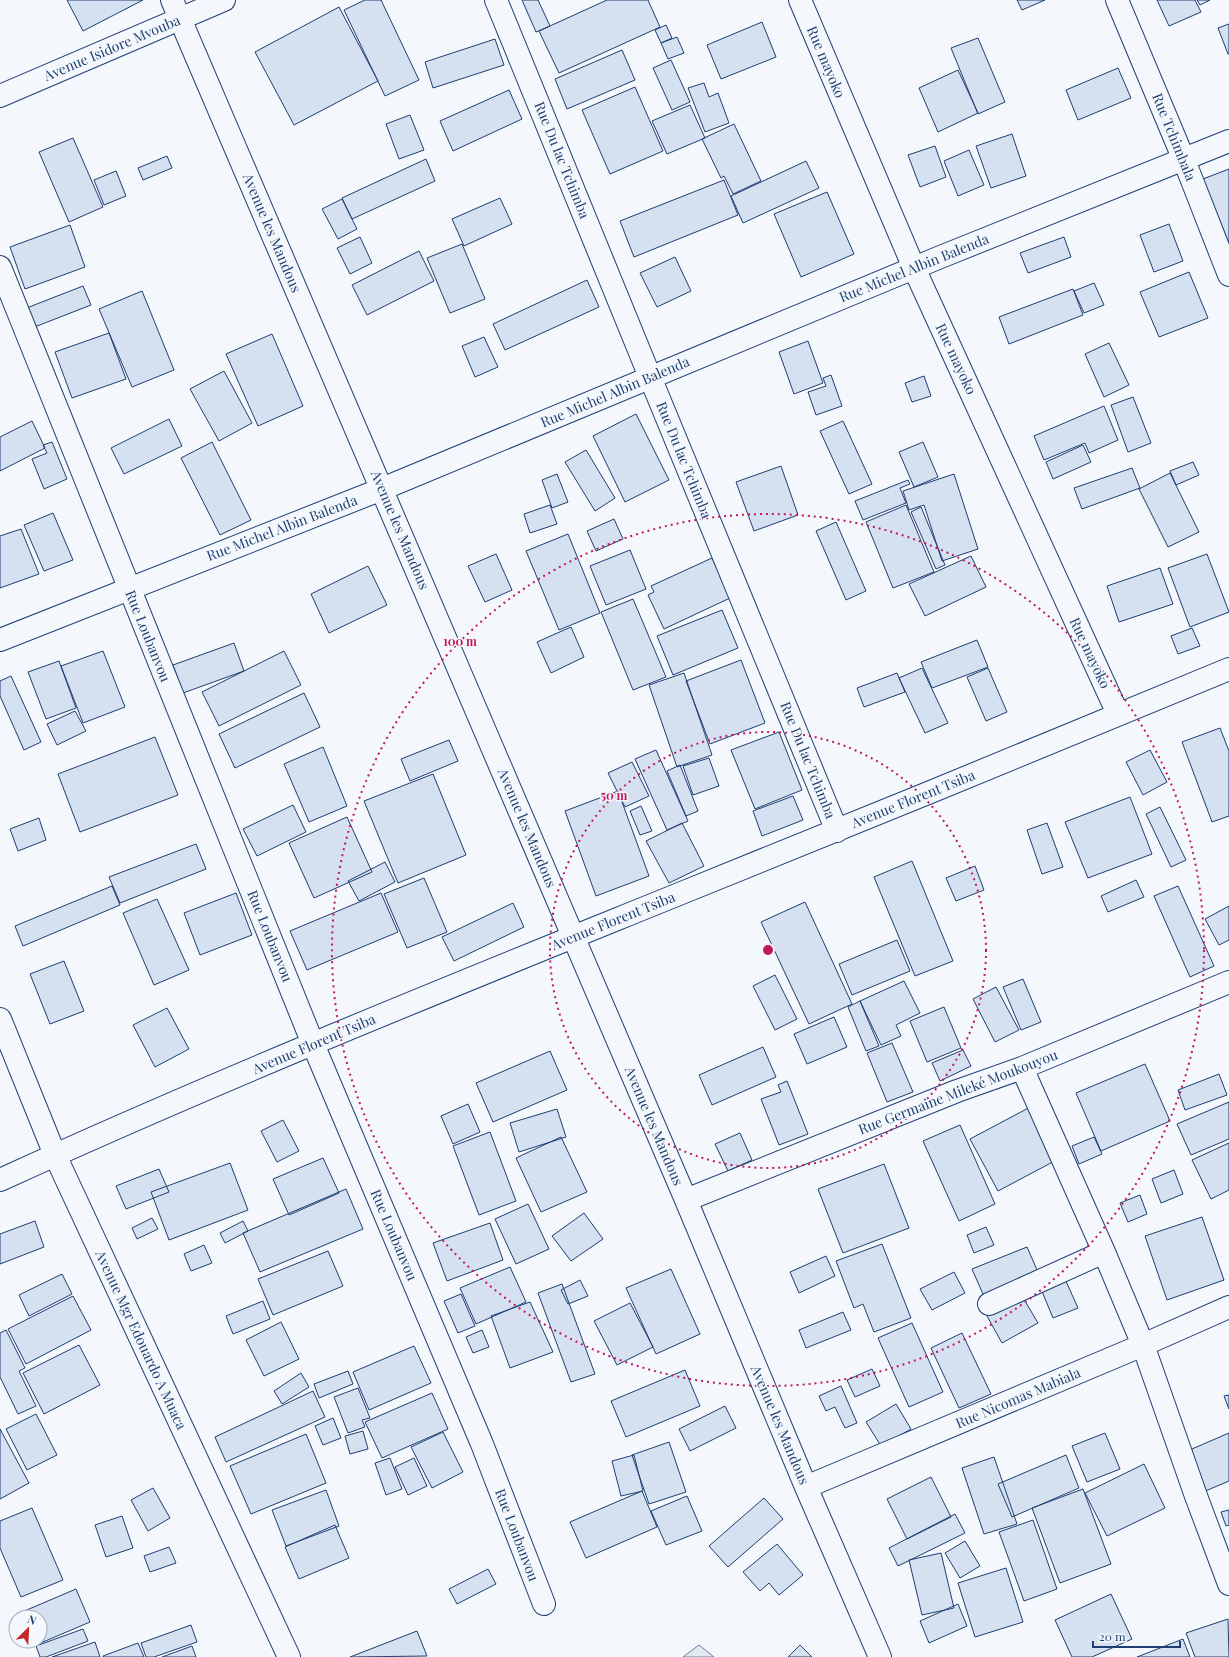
<svg xmlns="http://www.w3.org/2000/svg" width="1229" height="1657" viewBox="0 0 1229 1657" font-family="'Playfair Display',serif">
<rect width="100%" height="100%" fill="#f4f7fb"/>
<path fill="#e3e9f0" stroke="#687fa3" d="M699 1645 714 1657H683Z"/>
<path fill="#d5e0f0" stroke="#1d3f73" d="M67 0H143L83 31Z
M365 0H381L419 80 385 96 344 10Z
M522 0H538L550 26 536 32Z
M607 0H648L660 27 559 73 539 31Z
M1017 0H1045L1022 10Z
M1157 0H1195L1201 12 1169 26Z
M1197 0H1210L1200 5Z
M339 7 378 81 294 125 255 52Z
M762 22 776 57 721 79 707 45Z
M1229 24V54H1228L1218 28Z
M666 25 672 38 661 43 655 30Z
M677 37 684 53 668 59 661 43Z
M978 38 1005 102 978 114 951 48Z
M495 39 504 65 433 88 425 62Z
M622 50 635 80 567 109 555 79Z
M671 60 690 102 672 110 653 68Z
M1118 68 1131 98 1078 120 1066 90Z
M958 70 978 113 938 132 919 88Z
M704 83 709 97 718 93 729 123 705 132 688 88Z
M635 87 663 151 610 174 582 110Z
M509 90 522 119 453 151 440 121Z
M690 105 705 138 667 154 652 121Z
M410 115 424 150 399 159 386 124Z
M734 124 761 181 733 194 724 176 721 178 702 139Z
M1012 134 1026 176 991 188 976 146Z
M73 138 103 207 69 222 39 152Z
M935 146 946 177 920 187 908 155Z
M969 150 984 185 958 196 944 161Z
M167 156 172 168 143 180 138 168Z
M426 159 435 181 352 219 342 198Z
M806 161 819 188 743 223 731 196Z
M1229 169V244L1203 179Z
M116 171 126 196 104 205 94 180Z
M724 180 738 215 634 257 620 221Z
M827 192 854 254 801 277 774 214Z
M500 198 512 224 464 246 452 219Z
M342 199 357 229 338 239 322 209Z
M1169 224 1183 261 1154 272 1140 235Z
M70 225 85 267 25 289 10 247Z
M360 237 372 263 350 274 337 248Z
M1064 237 1071 257 1028 273 1020 253Z
M462 244 485 299 450 313 427 258Z
M419 251 434 281 367 315 352 285Z
M675 257 691 291 657 307 640 273Z
M1189 272 1208 318 1159 337 1140 292Z
M587 280 599 307 505 350 493 324Z
M1094 283 1104 305 1084 313 1074 291Z
M83 286 91 305 32 328 24 309Z
M1073 289 1083 315 1009 344 999 317Z
M142 291 174 370 132 387 99 309Z
M109 333 126 379 72 398 55 352Z
M272 334 303 406 258 426 226 354Z
M484 337 498 367 475 377 462 346Z
M808 341 823 383 794 394 779 352Z
M1109 343 1129 385 1104 397 1085 354Z
M224 371 252 423 219 441 190 389Z
M831 375 842 406 816 415 808 392 826 386 823 378Z
M924 376 931 396 912 402 905 383Z
M1133 397 1151 443 1128 452 1111 405Z
M1104 406 1118 440 1089 453 1085 443 1044 460 1034 436Z
M636 414 669 480 625 502 593 436Z
M169 419 182 446 124 474 111 448Z
M32 421 45 448 0 471V437Z
M843 421 872 484 849 494 820 431Z
M52 442 67 479 44 489 32 459 47 453 43 445Z
M212 442 251 520 220 535 181 458Z
M923 442 938 477 914 487 899 452Z
M1083 445 1091 462 1053 479 1046 462Z
M586 450 615 498 595 511 565 462Z
M1193 462 1199 475 1176 485 1170 471Z
M781 466 798 515 754 531 736 482Z
M1132 468 1140 488 1082 509 1074 488Z
M1170 473 1199 532 1168 547 1139 489Z
M557 474 568 502 552 508 542 480Z
M954 474 978 549 942 561 924 505 909 510 903 491Z
M908 480 910 484 900 488 906 503 863 520 855 501Z
M550 505 557 524 530 533 524 514Z
M906 505 934 572 893 588 866 522Z
M921 507 945 565 936 569 911 512Z
M53 513 73 560 44 571 24 525Z
M614 519 623 539 596 551 587 531Z
M836 522 866 591 846 600 816 531Z
M21 529 39 574 0 588V536Z
M568 534 600 613 559 630 526 551Z
M630 550 646 589 606 605 590 566Z
M496 554 512 590 485 602 468 566Z
M1207 554 1229 612 1190 627 1168 568Z
M971 556 986 587 925 616 909 584Z
M712 558 730 598 664 629 648 595 654 592 651 586Z
M368 566 387 605 329 633 311 594Z
M1160 568 1173 604 1119 622 1107 586Z
M633 599 666 677 633 690 601 612Z
M722 610 738 648 673 675 657 636Z
M571 627 584 657 551 673 537 642Z
M1192 628 1200 646 1178 654 1171 636Z
M977 640 988 667 932 688 921 662Z
M234 643 244 671 183 693 173 665Z
M103 651 125 707 83 723 61 666Z
M284 651 301 685 219 726 202 692Z
M741 660 765 723 710 744 686 681Z
M59 661 76 708 46 719 28 672Z
M922 668 948 723 925 733 899 678Z
M988 668 1007 712 986 721 967 677Z
M684 673 712 755 677 767 649 685Z
M897 673 905 692 864 707 857 688Z
M11 676 41 742 24 750 0 696V681Z
M304 693 320 727 235 768 219 734Z
M75 711 86 731 57 745 47 724Z
M1220 728 1229 751V816L1212 822 1182 742Z
M779 732 802 790 755 809 731 750Z
M155 737 178 795 80 832 58 774Z
M449 740 458 761 410 781 401 759Z
M323 747 347 806 309 822 284 764Z
M656 750 688 821 667 830 635 759Z
M1150 750 1167 782 1143 795 1126 762Z
M709 758 719 786 693 795 683 766Z
M632 762 649 796 625 807 608 773Z
M680 765 698 811 686 816 667 771Z
M433 774 466 855 398 883 364 801Z
M618 791 649 876 596 896 565 811Z
M793 796 803 820 762 836 753 811Z
M1130 797 1152 854 1088 878 1065 822Z
M293 805 306 832 257 856 243 829Z
M641 806 652 831 640 835 630 811Z
M1160 807 1186 860 1171 867 1146 814Z
M347 817 372 872 314 898 289 843Z
M39 818 46 840 18 851 10 829Z
M682 823 704 866 669 883 646 841Z
M1047 823 1063 867 1042 874 1027 830Z
M196 844 206 869 120 903 109 877Z
M912 861 953 961 915 976 874 877Z
M385 862 395 882 359 901 348 881Z
M975 866 984 890 956 901 946 878Z
M424 878 447 932 407 948 384 894Z
M1136 880 1144 897 1108 912 1101 896Z
M112 886 120 905 23 946 15 926Z
M1178 886 1214 966 1190 977 1154 896Z
M236 893 252 935 200 955 184 913Z
M381 893 398 932 307 970 290 931Z
M157 899 189 970 154 985 123 913Z
M805 902 852 1004 809 1024 761 922Z
M513 903 524 927 454 961 442 937Z
M1229 906V940L1219 945 1205 919Z
M897 940 910 971 852 995 839 964Z
M64 961 84 1011 50 1024 30 974Z
M775 975 797 1019 775 1030 753 986Z
M1023 979 1041 1022 1021 1030 1003 987Z
M904 981 920 1013 896 1025 901 1036 881 1045 860 1001Z
M996 987 1019 1030 995 1042 973 999Z
M860 1001 879 1046 866 1051 848 1007Z
M944 1007 961 1048 927 1062 910 1021Z
M167 1008 189 1049 155 1067 133 1025Z
M834 1017 847 1047 807 1064 794 1034Z
M892 1043 913 1092 887 1102 867 1053Z
M763 1047 776 1077 712 1105 699 1075Z
M963 1050 971 1066 940 1081 932 1063Z
M550 1051 567 1090 493 1122 476 1083Z
M1145 1064 1170 1121 1101 1151 1076 1093Z
M1219 1074 1227 1095 1185 1110 1178 1090Z
M787 1081 808 1134 779 1145 761 1099 781 1092 778 1085Z
M1229 1102V1139L1191 1155 1177 1124Z
M468 1104 480 1132 453 1144 441 1116Z
M1036 1104 1064 1156 998 1191 970 1139Z
M557 1109 566 1137 519 1152 510 1123Z
M283 1120 299 1151 277 1162 261 1131Z
M960 1125 995 1204 959 1221 923 1141Z
M490 1132 516 1201 479 1215 453 1146Z
M740 1133 752 1160 728 1171 715 1144Z
M561 1137 587 1192 541 1212 516 1158Z
M1094 1137 1102 1154 1079 1164 1072 1146Z
M1229 1143V1190L1211 1199 1192 1160Z
M323 1158 339 1193 289 1215 273 1179Z
M230 1163 248 1210 169 1240 151 1192Z
M884 1164 909 1228 843 1253 818 1189Z
M159 1169 169 1192 126 1209 116 1186Z
M1174 1170 1183 1194 1161 1203 1152 1179Z
M346 1189 363 1229 260 1272 243 1233Z
M1140 1195 1147 1214 1128 1222 1120 1203Z
M528 1204 549 1249 516 1264 495 1219Z
M584 1213 603 1239 571 1261 552 1236Z
M1202 1217 1224 1280 1167 1300 1145 1236Z
M152 1218 158 1229 137 1239 132 1228Z
M35 1221 44 1247 0 1264V1234Z
M243 1221 248 1231 225 1243 220 1233Z
M490 1223 503 1260 447 1281 433 1243Z
M986 1227 994 1245 974 1253 967 1235Z
M882 1244 911 1318 874 1332 863 1304 854 1308 836 1261Z
M204 1245 212 1263 191 1271 184 1254Z
M1027 1247 1041 1279 986 1301 972 1269Z
M328 1251 343 1286 273 1315 258 1279Z
M826 1256 835 1276 799 1293 790 1272Z
M510 1267 526 1302 476 1324 460 1288Z
M671 1269 700 1334 656 1354 626 1288Z
M954 1272 965 1293 932 1310 920 1289Z
M62 1274 72 1294 29 1316 19 1295Z
M1065 1279 1078 1308 1053 1318 1041 1289Z
M580 1280 588 1296 568 1304 561 1290Z
M562 1284 595 1374 571 1382 538 1293Z
M461 1294 475 1326 458 1333 444 1301Z
M73 1296 91 1330 26 1364 8 1329Z
M1022 1296 1038 1323 1002 1343 987 1316Z
M263 1301 270 1319 233 1334 226 1316Z
M530 1302 553 1352 510 1368 491 1316Z
M630 1303 653 1347 617 1365 594 1321Z
M843 1312 851 1330 806 1348 799 1330Z
M281 1322 299 1359 264 1376 246 1340Z
M912 1323 943 1392 909 1407 878 1338Z
M6 1330 25 1368 19 1371 36 1406 18 1414 0 1377V1333Z
M482 1330 489 1347 473 1353 466 1337Z
M962 1333 991 1394 959 1408 931 1348Z
M79 1345 100 1385 44 1414 23 1373Z
M414 1346 431 1383 369 1410 353 1372Z
M872 1369 880 1386 855 1397 847 1380Z
M685 1370 700 1406 626 1437 611 1401Z
M348 1371 353 1384 319 1398 314 1384Z
M301 1373 309 1387 282 1404 274 1391Z
M841 1386 857 1423 845 1428 835 1407 826 1411 819 1396Z
M358 1388 370 1418 362 1420 365 1427 348 1433 334 1397Z
M313 1391 325 1417 226 1462 215 1437Z
M432 1393 448 1429 382 1458 365 1422Z
M1229 1395V1409L1224 1396Z
M896 1404 911 1429 881 1446 866 1422Z
M725 1406 736 1428 690 1451 679 1429Z
M36 1414 57 1455 27 1470 6 1429Z
M333 1418 341 1438 323 1445 315 1426Z
M0 1429 29 1483 0 1499Z
M363 1431 368 1449 350 1454 345 1436Z
M443 1432 463 1472 432 1488 411 1447Z
M1105 1433 1120 1469 1087 1482 1072 1446Z
M1229 1433V1481L1203 1492 1185 1452Z
M306 1434 326 1483 251 1514 230 1466Z
M669 1442 686 1492 649 1504 632 1455Z
M634 1455 643 1491 621 1496 612 1461Z
M1066 1455 1079 1488 1012 1517 998 1484Z
M994 1457 1017 1524 984 1534 962 1468Z
M390 1458 402 1489 386 1495 375 1463Z
M414 1458 427 1486 408 1495 395 1467Z
M1144 1464 1165 1508 1107 1536 1085 1493Z
M931 1477 951 1517 907 1539 887 1499Z
M153 1488 170 1518 148 1531 131 1500Z
M1083 1489 1111 1564 1060 1583 1032 1508Z
M326 1490 339 1526 286 1546 272 1510Z
M642 1491 657 1527 586 1558 570 1522Z
M687 1496 702 1531 666 1545 651 1511Z
M764 1498 783 1519 728 1567 709 1546Z
M32 1508 63 1580 21 1597 0 1548V1521Z
M1229 1510V1525L1226 1526 1221 1512Z
M955 1514 965 1533 898 1566 889 1548Z
M122 1516 133 1548 106 1557 95 1525Z
M1033 1520 1057 1589 1024 1601 999 1532Z
M335 1525 349 1558 299 1579 285 1547Z
M965 1541 980 1566 960 1578 945 1553Z
M777 1544 803 1575 779 1595 769 1583 760 1591 743 1572Z
M169 1547 176 1563 150 1572 144 1556Z
M941 1553 954 1608 922 1615 909 1560Z
M1006 1568 1023 1622 975 1637 958 1583Z
M488 1569 496 1584 457 1604 449 1589Z
M76 1589 90 1622 36 1645 34 1641H40V1617H24L22 1612Z
M1111 1594 1132 1639 1092 1657H1072L1055 1620Z
M958 1604 967 1626 929 1643 920 1621Z
M1228 1619 1229 1657H1195L1186 1633Z
M191 1625 197 1642 154 1657H146L141 1643Z
M83 1629 88 1641 46 1657H40L36 1646Z
M417 1631 427 1656 350 1657Z
M1183 1639 1190 1657H1137Z
M95 1642 100 1657H52Z
M138 1643 144 1657H103V1656Z
M800 1645 812 1657H788Z
M192 1646 196 1657H162Z"/>
<g fill="none" stroke-linecap="round" stroke-linejoin="round">
<defs>
<path id="minor" d="M172 0 686 1200 806 1487 880 1657
M496 0 650 377 837 831
M800 0 914 268 1118 714
M1117 0 1184 160 1229 275
M0 96 224 0
M0 267 313 1044 482 1444 544 1604
M0 640 382 489 938 258 1229 141
M0 1019 55 1155 289 1657
M1022 1068 1104 1252 1143 1345 1196 1496 1229 1584
M0 1180C225 1077 455 985 684 892 866 819 1048 744 1229 669
M686 1200 957 1091 1022 1068 1229 982
M989 1304 1104 1252
M806 1487 1143 1345 1229 1307"/>
</defs>
<use href="#minor" stroke="#1d3f73" stroke-width="24"/>
<use href="#minor" stroke="#f4f7fb" stroke-width="22"/>
</g>
<g fill="none" stroke="#c2185b" stroke-width="2" stroke-dasharray="2 4">
<circle cx="768" cy="950" r="218"/>
<circle cx="768" cy="950" r="436"/>
</g>
<g text-anchor="middle" stroke-width="3" stroke-linejoin="round" paint-order="stroke">
<g font-size="14" fill="#1d3f73" stroke="#f4f7fb">
<text transform="translate(112 48) rotate(-23)" y="5">Avenue Isidore Mvouba</text>
<text transform="translate(826 62) rotate(67)" y="5">Rue mayoko</text>
<text transform="translate(1174 137) rotate(68)" y="5">Rue Tchimbala</text>
<text transform="translate(562 160) rotate(68)" y="5">Rue Du lac Tchimba</text>
<text transform="translate(272 233) rotate(67)" y="5">Avenue les Mandous</text>
<text transform="translate(914 268) rotate(-22)" y="5">Rue Michel Albin Balenda</text>
<text transform="translate(956 359) rotate(65)" y="5">Rue mayoko</text>
<text transform="translate(615 392) rotate(-23)" y="5">Rue Michel Albin Balenda</text>
<text transform="translate(684 460) rotate(68)" y="5">Rue Du lac Tchimba</text>
<text transform="translate(282 528) rotate(-21)" y="5">Rue Michel Albin Balenda</text>
<text transform="translate(400 530) rotate(67)" y="5">Avenue les Mandous</text>
<text transform="translate(148 636) rotate(68)" y="5">Rue Loubanvou</text>
<text transform="translate(1090 653) rotate(65)" y="5">Rue mayoko</text>
<text transform="translate(808 760) rotate(68)" y="5">Rue Du lac Tchimba</text>
<text transform="translate(913 799) rotate(-22)" y="5">Avenue Florent Tsiba</text>
<text transform="translate(527 828) rotate(67)" y="5">Avenue les Mandous</text>
<text transform="translate(613 921) rotate(-22)" y="5">Avenue Florent Tsiba</text>
<text transform="translate(270 936) rotate(68)" y="5">Rue Loubanvou</text>
<text transform="translate(314 1044) rotate(-23)" y="5">Avenue Florent Tsiba</text>
<text transform="translate(958 1092) rotate(-21)" y="5">Rue Germaine Mileké Moukouyou</text>
<text transform="translate(654 1126) rotate(67)" y="5">Avenue les Mandous</text>
<text transform="translate(394 1235) rotate(67)" y="5">Rue Loubanvou</text>
<text transform="translate(141 1340) rotate(65)" y="5">Avenue Mgr Edouardo A Muaca</text>
<text transform="translate(1018 1398) rotate(-23)" y="5">Rue Nicomas Mabiala</text>
<text transform="translate(780 1425) rotate(67)" y="5">Avenue les Mandous</text>
<text transform="translate(517 1535) rotate(69)" y="5">Rue Loubanvou</text>
</g>
</g>
<circle cx="768" cy="950" r="6" fill="#c2185b" stroke="#f4f7fb" stroke-width="2"/>
<g font-size="12" text-anchor="middle" font-weight="bold" fill="#c2185b" stroke="#f4f7fb" stroke-width="3" stroke-linejoin="round" paint-order="stroke">
<text x="460" y="646">100 m</text>
<text x="614" y="800">50 m</text>
</g>
<g transform="translate(28 1629) rotate(24)"><circle r="19" fill="#f4f7fb" stroke="#9eadc5"/>
<path d="M0-3L7 15L0 10L-7 15Z" fill="#c62828"/>
<text y="-6" font-size="11" font-weight="bold" text-anchor="middle" fill="#1d3f73">N</text>
</g>
<path d="M1093 1641v6h87v-6" fill="none" stroke="#1d3f73" stroke-width="2"/>
<text x="1099" y="1641" font-size="12" fill="#1d3f73" stroke="#f4f7fb" stroke-width="3" paint-order="stroke">20 m</text>
</svg>
